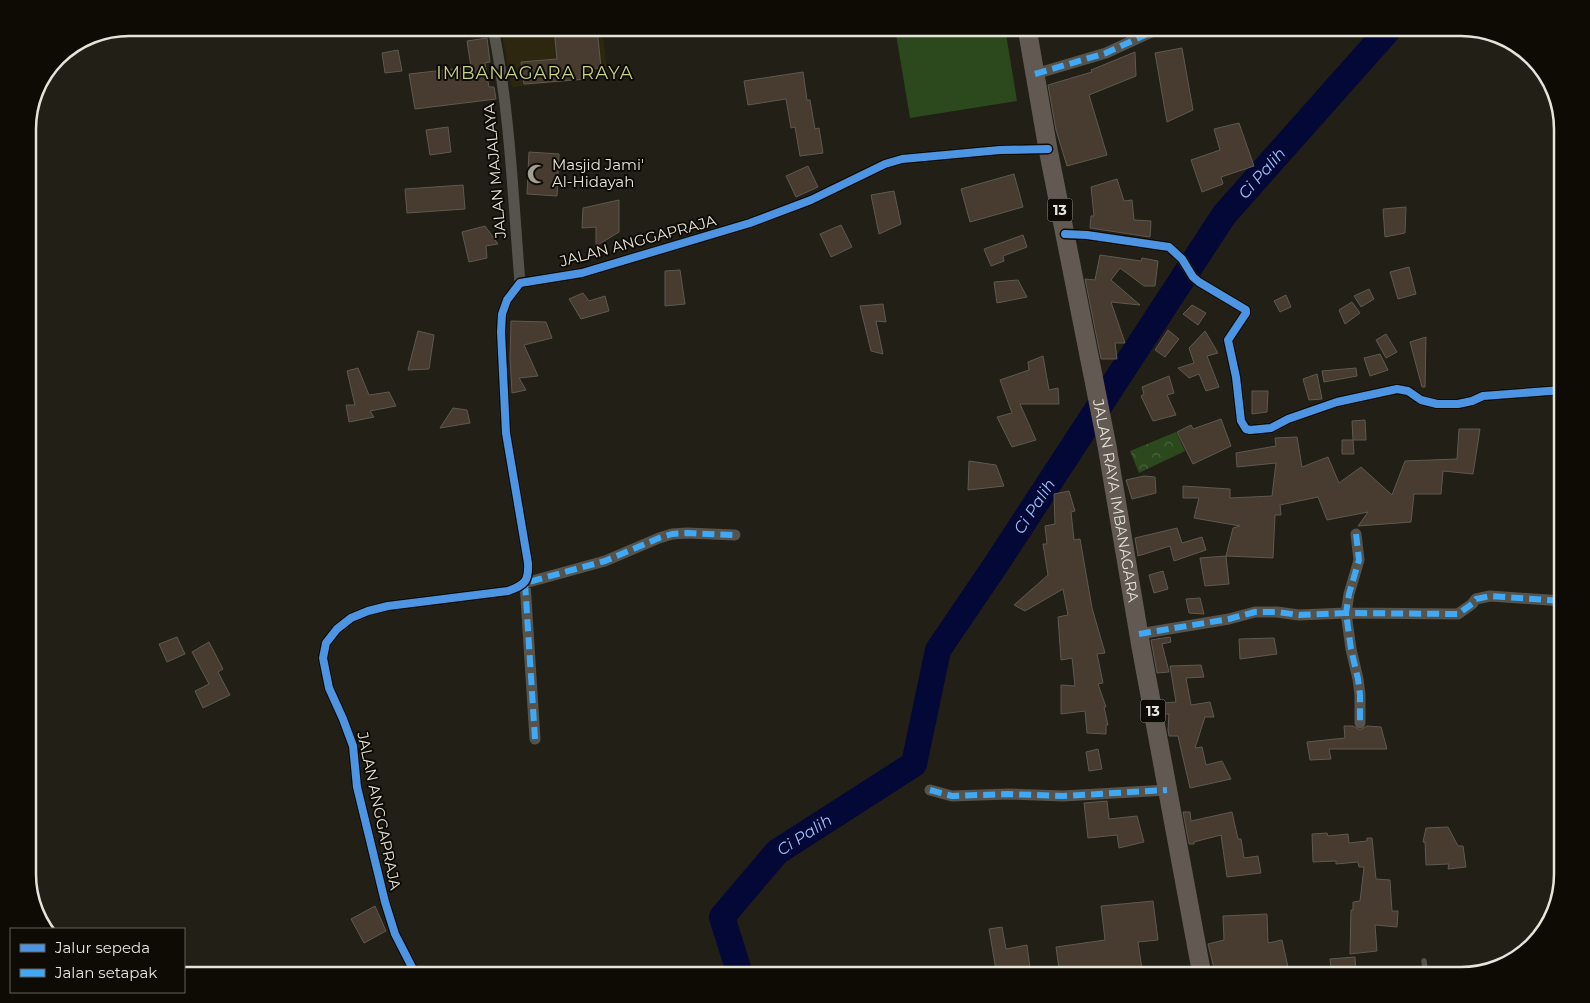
<svg xmlns="http://www.w3.org/2000/svg" width="1590" height="1003" viewBox="0 0 1590 1003" font-family="Montserrat,sans-serif">
<defs>
<pattern id="forest-crowns" width="20" height="18" patternUnits="userSpaceOnUse" patternTransform="scale(1.25)"><rect width="20" height="18" fill="#2c481d"/><path d="M2 6a3 3 0 1 1 6 0M12 15a3 3 0 1 1 6 0" fill="none" stroke="#4b623d"/></pattern>
</defs>
<rect width="100%" height="100%" fill="#221f16"/>
<path fill="#2e2710" d="M501 28H602L608 77 512 87Z"/>
<path fill="url(#forest-crowns)" d="M1176 432 1185 451 1139 473 1130 451Z"/>
<path fill="#2c481d" d="M895 28H1005L1017 101 910 118Z"/>
<g fill="none" stroke-linecap="round" stroke-linejoin="round">
<path stroke="#030837" stroke-width="26" id="s1" d="M739 975V971L722 917 777 852 914 764 938 650 997 563 1224 215 1390 28"/>
</g>
<path fill="#483b2f" stroke="#5e5952" d="M554 28H597L601 68 585 69 586 79 524 84 521 62 557 59Z
M487 38 490 62 485 63 489 87H494L496 99 415 109 409 74 471 67 467 41Z
M1182 48 1193 110 1167 122 1155 53Z
M398 50 402 71 385 73 382 53Z
M1135 52 1136 76 1089 95 1107 155 1067 166 1056 130 1048 85 1092 72 1091 70Z
M803 72 807 100H810L815 129 819 128 823 153 800 156 795 127 791 128 786 99 748 105 744 81Z
M1239 123 1254 166 1221 177 1223 184 1202 192 1191 160 1220 150 1214 129Z
M448 127 451 152 430 155 426 130Z
M529 152 559 154 557 196 527 194Z
M808 166 818 187 796 197 786 176Z
M1014 174 1023 207 970 222 961 189Z
M1117 179 1124 201 1132 200 1134 220 1151 221 1150 237 1090 228 1091 216H1094L1091 187Z
M463 185 465 209 407 213 405 189Z
M894 191 901 224 879 234 871 195Z
M619 200V232L596 246V227L582 228 583 208Z
M1406 207 1405 233 1385 237 1383 209Z
M841 225 852 247 831 257 820 234Z
M485 226 498 244 486 246 487 258 469 262 462 232Z
M1023 235 1027 247 1003 256 1004 261 991 266 984 249Z
M1100 255 1141 261 1142 258 1158 261 1155 286H1144L1120 268 1111 280 1140 305 1111 302 1125 343H1115L1117 359H1101L1085 279 1095 280Z
M1409 267 1416 294 1398 299 1390 272Z
M680 270 685 304 665 306V271Z
M1018 280 1027 297 997 303 994 282Z
M1369 289 1374 299 1361 307 1354 296Z
M583 293 589 301 605 296 609 311 581 319 569 299Z
M1286 295 1291 307 1280 312 1274 301Z
M1352 302 1360 313 1345 324 1339 310Z
M883 304 886 322 876 321 883 354 871 351 860 306Z
M1192 305 1206 313 1198 325 1183 314Z
M511 321 546 322 552 338 524 345 538 376 519 378 526 390 512 393 510 358Z
M1168 330 1179 339 1165 357 1155 350Z
M418 331 434 335 429 369 408 370Z
M1205 331 1218 353 1207 356 1219 387 1206 391 1199 374 1189 378 1178 368 1194 363 1189 348Z
M1386 334 1397 352 1386 358 1376 340Z
M1426 337 1425 387H1422L1410 342Z
M1380 354 1388 370 1370 376 1364 358Z
M1043 356 1049 390 1058 388 1059 404H1020L1036 440 1012 447 997 417 1012 413 1000 380 1029 370 1028 362Z
M358 368 369 395 389 392 396 406 370 411 374 417 349 422 346 405H355L347 371Z
M1356 368 1357 376 1324 382 1322 371Z
M1317 374 1322 399 1309 400 1303 379Z
M1169 376 1174 393 1167 395 1176 415 1153 421 1141 396 1144 394 1142 387Z
M1252 391H1268L1267 412 1252 414Z
M453 408 467 410 470 423 440 428Z
M1221 419 1231 446 1193 464 1177 432 1191 425 1193 429Z
M1365 420 1366 440H1353L1352 421Z
M1459 429H1480L1473 474 1443 471 1441 494H1414L1411 522 1358 526 1368 512 1327 520 1318 497 1280 505 1281 515H1275L1273 558 1226 556 1233 528 1240 526 1194 518 1199 498H1183V486L1230 489V498L1272 496 1276 463 1237 467 1236 453 1276 446 1275 438 1297 437 1302 467 1328 457 1339 483 1361 467 1392 495 1405 461 1457 459Z
M1342 440H1353L1354 454H1342Z
M969 461 996 465 1004 486 968 490Z
M1144 476 1155 477 1156 493 1132 499 1126 480Z
M1069 491 1075 511 1071 512 1074 540 1080 539 1092 608 1105 653 1097 654 1103 683 1098 684 1106 707H1104L1108 725H1106V734L1087 733 1085 711 1061 714V685L1075 686 1072 658 1061 660 1058 617 1068 615 1063 589 1025 611 1014 605 1048 575 1043 544H1047L1045 526 1055 524 1054 494Z
M1177 528 1182 543 1202 537 1206 550 1174 561 1170 546 1138 556 1135 538Z
M1226 556 1229 584 1205 586 1200 558Z
M1163 571 1168 589 1154 593 1149 575Z
M1200 598 1204 614 1189 613 1186 599Z
M177 637 185 654 167 662 159 644Z
M1170 637 1171 642 1162 644 1169 672 1157 673 1151 640Z
M1274 638 1277 654 1240 659 1239 639Z
M209 642 223 669 218 672 230 695 203 708 195 691 209 684 192 652Z
M1201 665 1204 677 1186 678 1191 705 1210 702 1214 717H1205L1195 748 1202 747 1206 765 1222 761 1231 779 1190 788 1178 736H1169L1168 730 1169 714H1165L1163 703 1176 702 1170 666Z
M1344 726H1353L1360 730 1367 726 1381 727 1387 749H1329L1331 759 1310 760 1307 742 1345 738Z
M1098 749 1102 769 1089 771 1086 752Z
M1107 801 1109 819 1137 816 1144 842 1119 848 1117 835 1088 838 1084 803Z
M1183 812H1190L1191 821 1232 812 1238 839H1241L1244 858 1258 856 1261 873 1227 877 1221 835 1194 842V844H1189Z
M1448 827 1458 846H1463L1466 867 1448 869 1449 864 1426 865 1425 842H1423L1426 828Z
M1327 833 1328 836 1348 834 1349 843 1367 841V838H1372L1376 879 1390 880 1392 911H1398L1397 927 1375 925 1377 951 1350 954 1351 910H1353V902L1360 901 1364 867H1359L1358 862 1336 864V861L1313 862 1312 834Z
M1153 901 1158 940 1138 942 1143 976H1113L1112 967 1085 971V976H1060L1056 947 1105 940 1101 906Z
M375 906 386 931 364 943 351 919Z
M1267 914 1268 943 1282 940 1290 976H1216L1208 944 1224 940 1223 916Z
M1002 927 1006 949 1027 945 1031 976H1014L1013 967 996 970 989 929Z
M1355 957 1356 976H1332L1330 959Z"/>
<g fill="none" stroke-linecap="round" stroke-linejoin="round">
<path stroke="#56534c" stroke-width="5.5" d="M1424 961 1426 975"/>
<path stroke="#56534c" stroke-width="11" d="M493 28C510 111 513 198 520 283
M1035 74 1106 53 1160 28
M1065 234 1087 235 1169 247 1182 259 1193 277 1199 282 1246 310V313L1228 340 1236 377 1241 421 1246 429 1250 430 1271 428 1288 419 1337 402 1397 389 1408 391 1421 400 1437 404H1458L1472 401 1483 396 1562 390
M1356 534 1359 560 1349 594 1346 613 1458 614 1472 604 1476 599 1490 596 1562 601
M1139 634 1229 619 1255 612H1277L1299 615 1346 613 1351 649 1358 679 1360 695V723
M535 739 525 583 605 561 659 538 672 534 687 533 735 535
M930 790 952 796 1008 794 1063 796 1167 790
M416 975 395 934 385 902 357 787 353 746 343 719 329 688 323 658 326 643 337 629 351 618 368 611 388 606 508 591C525 585 529 581 528 563L506 433 501 332 502 314 507 300 520 283 582 273 750 223 811 200 885 164 902 159 1000 150 1048 149"/>
<path stroke="#625a52" stroke-width="19" id="s2" d="M1027 28 1048 149 1107 446 1141 647 1202 975"/>
<path stroke="#3fa9f5" stroke-width="6" stroke-dasharray="12 6" stroke-linecap="butt" d="M1035 74 1106 53 1160 28
M1356 534 1359 560 1349 594 1346 613 1458 614 1472 604 1476 599 1490 596 1562 601
M1139 634 1229 619 1255 612H1277L1299 615 1346 613 1351 649 1358 679 1360 695V723
M535 739 525 583 605 561 659 538 672 534 687 533 735 535
M930 790 952 796 1008 794 1063 796 1167 790"/>
<defs>
<path id="cycleway" d="M1065 234 1087 235 1169 247 1182 259 1193 277 1199 282 1246 310V313L1228 340 1236 377 1241 421 1246 429 1250 430 1271 428 1288 419 1337 402 1397 389 1408 391 1421 400 1437 404H1458L1472 401 1483 396 1562 390
M416 975 395 934 385 902 357 787 353 746 343 719 329 688 323 658 326 643 337 629 351 618 368 611 388 606 508 591C525 585 529 581 528 563L506 433 501 332 502 314 507 300 520 283 582 273 750 223 811 200 885 164 902 159 1000 150 1048 149"/>
</defs>
<use href="#cycleway" stroke="#0e0b05" stroke-width="11"/>
<use href="#cycleway" stroke="#4d94e3" stroke-width="8"/>
</g>
<defs>
<symbol id="mosque-bare" viewBox="-9 -9 18 18"><path d="M3.5-4.9A6 6 0 1 0 3.5 4.9A5 5 0 1 1 3.5-4.9Z" fill="#a19e94" stroke="#0e0b05" stroke-width="2.5" paint-order="stroke"/></symbol>
</defs>
<g fill-rule="evenodd">
<use href="#mosque-bare" x="523" y="160" width="28" height="28"/>
</g>
<g text-anchor="middle" stroke-width="4" stroke-linejoin="round" paint-order="stroke">
<g fill="#0e0b05" stroke="#a5a299" stroke-width="1">
<rect x="1047.5" y="198.5" width="25" height="23" rx="4"/>
<rect x="1140.5" y="699.5" width="25" height="23" rx="4"/>
</g>
<g font-size="14" font-weight="bold" fill="#e6e3d8">
<text x="1060" y="215">13</text>
<text x="1153" y="716">13</text>
</g>
<g font-size="15" fill="#e6e3d8" stroke="#0e0b05" text-anchor="start">
<text x="552" y="170">Masjid Jami'<tspan x="552" dy="17">Al-Hidayah</tspan></text>
</g>
<g font-size="15" fill="#e6e3d8" stroke="#0e0b05">
<text transform="translate(495 171) rotate(-95)" y="5">JALAN MAJALAYA</text>
<text transform="translate(638 241) rotate(-15)" y="5">JALAN ANGGAPRAJA</text>
<text dy="5" stroke="none"><textPath href="#s2" startOffset="481">JALAN RAYA IMBANAGARA</textPath></text>
<text transform="translate(379 811) rotate(78)" y="5">JALAN ANGGAPRAJA</text>
</g>
<g font-size="16" font-style="italic" fill="#a1c0f3" stroke="#0e0b05">
<text dy="6" stroke="none"><textPath href="#s1" startOffset="1002">Ci Palih</textPath></text>
<text dy="6" stroke="none"><textPath href="#s1" startOffset="598">Ci Palih</textPath></text>
<text dy="6" stroke="none"><textPath href="#s1" startOffset="178">Ci Palih</textPath></text>
</g>
<g font-size="18" letter-spacing="1" fill="#c3d286" stroke="#0e0b05">
<text x="535" y="79">IMBANAGARA RAYA</text>
</g>
</g>
<path d="M0 0H1590V1003H0ZM129 36H1461A93 93 0 0 1 1554 129V874A93 93 0 0 1 1461 967H129A93 93 0 0 1 36 874V129A93 93 0 0 1 129 36Z" fill="#0e0b05" fill-rule="evenodd"/>
<path fill="none" stroke="#e6e3d8" stroke-width="2.5" d="M129 36H1461A93 93 0 0 1 1554 129V874A93 93 0 0 1 1461 967H129A93 93 0 0 1 36 874V129A93 93 0 0 1 129 36Z"/>
<rect x="10" y="928" width="175" height="65" fill="#0e0b05" stroke="#646159"/>
<rect x="20" y="944" width="25" height="8" fill="#4d94e3" stroke="#646159"/>
<text x="55" y="953" font-size="15" fill="#e6e3d8">Jalur sepeda</text>
<rect x="20" y="969" width="25" height="8" fill="#3fa9f5" stroke="#646159"/>
<text x="55" y="978" font-size="15" fill="#e6e3d8">Jalan setapak</text>
</svg>
